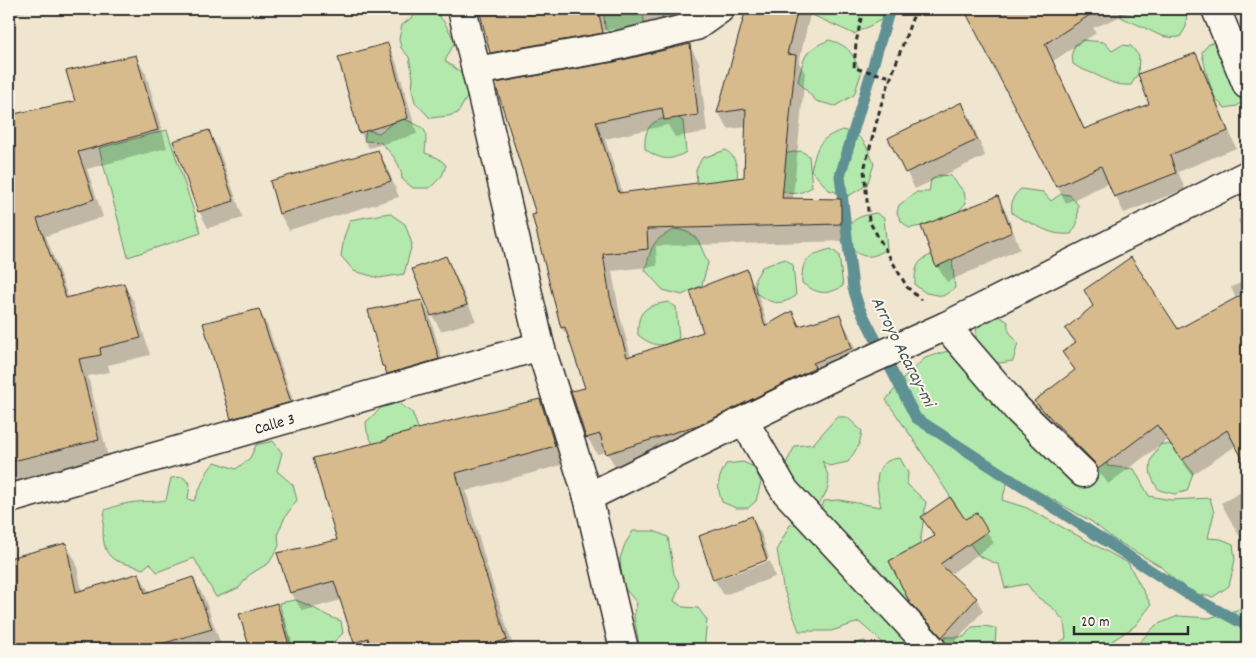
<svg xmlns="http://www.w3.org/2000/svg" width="1256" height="658" viewBox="0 0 1256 658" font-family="Dekko,sans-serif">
<rect width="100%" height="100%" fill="#f0e5cf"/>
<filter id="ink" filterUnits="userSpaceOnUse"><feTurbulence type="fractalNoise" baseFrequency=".02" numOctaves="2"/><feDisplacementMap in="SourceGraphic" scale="10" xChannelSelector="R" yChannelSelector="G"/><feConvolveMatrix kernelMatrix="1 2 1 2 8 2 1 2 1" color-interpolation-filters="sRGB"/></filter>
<g filter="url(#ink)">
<path fill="#b3e9ac" stroke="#6f8a6c" d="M423 9C441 9 446 27 455 41L445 61 462 73 466 87 467 97 458 113 448 116 430 118 415 102 412 90 413 78 409 57 401 48 399 39 402 25Z
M607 9H643L645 32 616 37 605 29 604 15Z
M662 9H701L674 28 662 20Z
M808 9H885L881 20 854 34 808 13Z
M1121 9H1187L1186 27 1180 37C1162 39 1158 34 1143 27 1135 23 1128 21 1121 17Z
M829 40C851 46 853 55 861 74L854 95 835 106 816 101 798 81C805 55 803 51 829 40Z
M1082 40 1104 42 1112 51 1122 45 1131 46 1139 56 1138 74 1131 85C1114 86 1109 81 1094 74 1087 71 1080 69 1073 64L1072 53 1075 45Z
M1218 40 1247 98 1237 106 1225 108C1222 105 1219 103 1216 99 1211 92 1203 61 1202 52L1209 44Z
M675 116 683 121 686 152C669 162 661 160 645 149 644 125 652 120 675 116Z
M404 119C428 130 427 126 425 153L438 158 446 165 442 176 430 188H413L402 179C402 164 390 152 380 142L364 141 366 130 379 133 394 122Z
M167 130 201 233 128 257 99 148Z
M842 130C864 134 866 145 874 164L867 185 848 196 829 190 811 170C818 145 817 140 842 130Z
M726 150C739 160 738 172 737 187L697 184 696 170 702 158Z
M801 151 809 156 812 187C795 197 787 195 772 184L777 158 788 153Z
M939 175 951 176 964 192 966 203 957 213 922 226 909 228 901 221 897 213 899 205 917 192H929L931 180Z
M1021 189 1043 192 1051 201 1061 194 1070 195 1078 205 1077 224 1071 234C1053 235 1048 231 1033 224 1025 220 1020 219 1012 213 1011 202 1012 196 1021 189Z
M389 213 405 224 412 244 404 274 379 278 354 271 341 256 344 237 350 220Z
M876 213 884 218 887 249C870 260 862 258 847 246 845 222 854 217 876 213Z
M676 229 688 232 698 240 708 263 702 285 682 295 663 290 645 270C653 244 651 241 676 229Z
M831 249 839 255 843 286C826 296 818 294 802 283 801 258 809 255 831 249Z
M945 251 952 258 955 288 943 296 926 293 915 285C914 260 922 257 945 251Z
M785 259 793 265 796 296C780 306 771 304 756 293L755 279 762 267Z
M668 302 676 307 679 338C662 348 654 347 638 335 637 311 645 306 668 302Z
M997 315 1008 322C1006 331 1013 336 1018 343L1013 361 1000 363 983 360C975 347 975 341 977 326Z
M951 350 1063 440 1108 449 1107 466 1134 469 1149 496 1171 500 1210 498 1214 513 1208 538 1221 539 1233 544 1235 560 1229 586 1213 597 1188 593 1160 566 1115 540 1092 522 1010 475 1002 500 1027 508 1128 563 1151 605 1135 626 1106 645 1134 648 1156 625 1178 616 1209 618 1247 607V649H1100L1104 645 1098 649H1048L1066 638 1064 621 1053 608 1036 596 1027 584 1005 588 999 565 979 556 965 537 966 521 913 439 886 400 903 379 925 358Z
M398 403 412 412 418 428 413 443 375 448 367 432 366 422 381 408Z
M837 417H847L862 431 859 445 848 462 829 466 822 461C831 480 832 485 819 504L801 503 781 473 795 446 813 444Z
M273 441 282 453 277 471 293 485 297 500 285 517 278 533 279 546 269 563 249 575 239 588 216 597 194 558 157 572 150 563 143 569C134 565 123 564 115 560 99 551 103 525 105 510 115 506 125 503 137 502 147 501 156 502 166 500L171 478 183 477 190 484 188 499 194 501C201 488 204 473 215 462L236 469 250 458 256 445Z
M1161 444 1172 445 1193 473 1187 491 1175 494 1159 490C1146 472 1148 461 1161 444Z
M900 458 908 473 907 484 926 502 920 544 914 553 922 614 932 632 928 649H882L881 641 859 622 831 631H799L783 587 777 549 790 525 817 522 824 501 839 500 881 507C876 486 871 460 900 458Z
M743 462 754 467 761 482 756 501 748 508H736L722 502C716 485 718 479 726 464Z
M633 531H654L668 537 674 574 680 585 674 601 683 607 698 608 707 620 704 649H640L634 617 637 603 622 585 620 558 625 544Z
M295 600C312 605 324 616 341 621L343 633C326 652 315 649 292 649L279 603Z
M984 626 996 628 995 649H942L945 637H964L972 627Z
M865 641 867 649H830Z
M200 643 210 649H181L183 648Z"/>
<path fill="#0003" fill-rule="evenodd" d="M9 9H35L9 15Z
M481 9H677L680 35 502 71 491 52ZM614 29V32L495 53V50Z
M747 9H810L811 10 799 62 805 73 793 199 840 200 850 217V241L656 246 657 266 612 271 620 316 631 357 704 333 746 271 756 288 768 326 792 313 800 327 839 316 849 333 861 365 617 470 607 452 597 454 587 437 586 389 572 344 562 328 534 216 537 215 614 64 689 45 699 62 707 132 675 137 668 125 605 139 623 194 745 178 747 127 728 129 718 112Z
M965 9H994L995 10 998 9H1138L1093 28 1096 33 1053 61 1085 130 1151 104 1196 55 1205 71 1236 148 1178 172 1185 189 1124 213 1109 183 1066 203Z
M387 45 396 61 417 134 369 148 360 132Z
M136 57 146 74 167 148 87 169 103 217 46 236 69 299 124 285 134 302 150 355 108 365 110 372 88 376 108 457 9 483V116L76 102Z
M962 103 971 119 985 156 915 189 890 139Z
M208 132 218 148 243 218 208 228 199 211Z
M378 151 387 167 399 197 289 230 280 214Z
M997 198 1007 214 1020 249 947 282 937 266 923 227Z
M1247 215V240L1238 220Z
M446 258 455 274 476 321 441 331 432 315Z
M1247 280V465L1237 445 1192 475 1167 440 1108 484 1104 478 1044 417 1035 402 1075 371 1064 353 1075 344 1066 329 1178 330 1236 299 1231 287Z
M422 302 430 316 446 374 391 380 383 366Z
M259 310 268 327 299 418 242 434 232 418Z
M540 400 550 419 565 464 466 491 487 566 514 649H360L355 642 341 600 302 611 291 592 339 541Z
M1247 489V550L1221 503Z
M976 515 994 543 949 575 976 598 983 611 950 648 919 615 911 602 935 537 923 517 965 521Z
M751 517 761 533 769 558 716 577V580L770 561 775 577 724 595 714 579Z
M66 544 76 562 82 591 139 574 150 593 193 578 204 597 222 648 9 649V560Z
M276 604 286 621 294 649H251L240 615Z"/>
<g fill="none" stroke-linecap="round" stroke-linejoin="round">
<path stroke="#5f9093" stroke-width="11" d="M890 9 840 176 853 288 859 307 916 418 1184 592 1247 626"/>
</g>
<path fill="#d7bb8c" stroke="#2b2b2b" d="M479 9H598L603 33 490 53Z
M746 9H798L787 54 796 55 782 198 841 199V224L647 229 648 249 603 254 610 297 627 357 703 332 690 291 747 269 765 326 792 311 799 326 840 314 852 348 813 363 815 368 704 423 606 454 600 434 586 438 571 391 585 388 565 327 561 328 532 215 536 214 495 83 614 62 690 44 698 115 664 120 662 108 596 122 619 193 744 177 746 109 717 113Z
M964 9H1099L1045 44 1084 129 1149 104 1138 74 1196 53 1228 131 1170 155 1176 173 1114 197 1101 166 1056 187Z
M388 43 408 118 359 133 338 57Z
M136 55 158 130 78 152 94 199 37 219 66 298 124 283 141 338 100 348 101 355 79 359 99 440 9 462V115L75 101 66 71Z
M962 102 977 140 905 173 888 138Z
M209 130 234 201 198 212 173 141Z
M378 150 391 181 279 214 270 181Z
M998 196 1012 232 936 267 921 226Z
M446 256 467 305 431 316 412 269Z
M1131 257 1178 329 1247 292V467L1227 430 1182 460 1157 425 1098 469 1094 462 1034 401 1075 370 1062 352 1076 342 1065 329 1093 306 1084 290Z
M422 300 439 359 387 374 384 366H382L368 310Z
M259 309 291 402 231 419 203 323Z
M540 399 555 446 456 473 477 547 507 640 470 649H371L368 638 354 643 334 581 290 593 277 553 337 540 313 458 387 440V438L409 432V431Z
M950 497 965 519 977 513 988 531 940 564 977 598 942 637 910 603 889 561 935 536 921 517Z
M752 516 767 560 713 580 699 536Z
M66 543 76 592 139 573 145 593 193 577 212 629 144 649H9V558Z
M277 603 290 649H250L239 614Z"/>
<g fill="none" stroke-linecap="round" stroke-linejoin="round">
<defs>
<g id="minor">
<path d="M462 9 540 346 588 497 624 649"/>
<path d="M1216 9 1247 85"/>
<path d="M476 71 611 47 696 26 720 9"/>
<path d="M946 326 1018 410 1083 473"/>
<path d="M744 421 785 491 932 649"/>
<path d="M588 497 834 376 946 326 1247 175"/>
<path id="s1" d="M9 499 540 346"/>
</g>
</defs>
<use href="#minor" stroke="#2b2b2b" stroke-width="31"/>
<path stroke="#2b2b2b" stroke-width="3" stroke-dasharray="5 4" stroke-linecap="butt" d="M863 9 856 43 854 68 891 77
M918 9 912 19 881 105 864 170 869 221 907 287 921 300"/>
<use href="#minor" stroke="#fbf7ec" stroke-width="28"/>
</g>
</g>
<g text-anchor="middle" stroke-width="4" stroke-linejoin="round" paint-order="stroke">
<g font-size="16" fill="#2b2b2b" stroke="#fbf7ec">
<text dy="6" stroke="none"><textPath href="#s1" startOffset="276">Calle 3</textPath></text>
</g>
<g font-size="18" font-style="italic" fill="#415556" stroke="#fbf7ec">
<text transform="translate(904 351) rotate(63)" y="6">Arroyo Acaray-mi</text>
</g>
</g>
<rect width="1256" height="658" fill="none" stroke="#fbf7ec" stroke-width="30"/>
<rect x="15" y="15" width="1226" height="628" fill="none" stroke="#2b2b2b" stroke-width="2" filter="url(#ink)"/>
<path d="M1074 626v8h114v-8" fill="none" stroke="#2b2b2b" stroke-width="2.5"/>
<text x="1081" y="626" font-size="15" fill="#2b2b2b" stroke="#fbf7ec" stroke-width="4" paint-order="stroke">20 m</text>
</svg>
